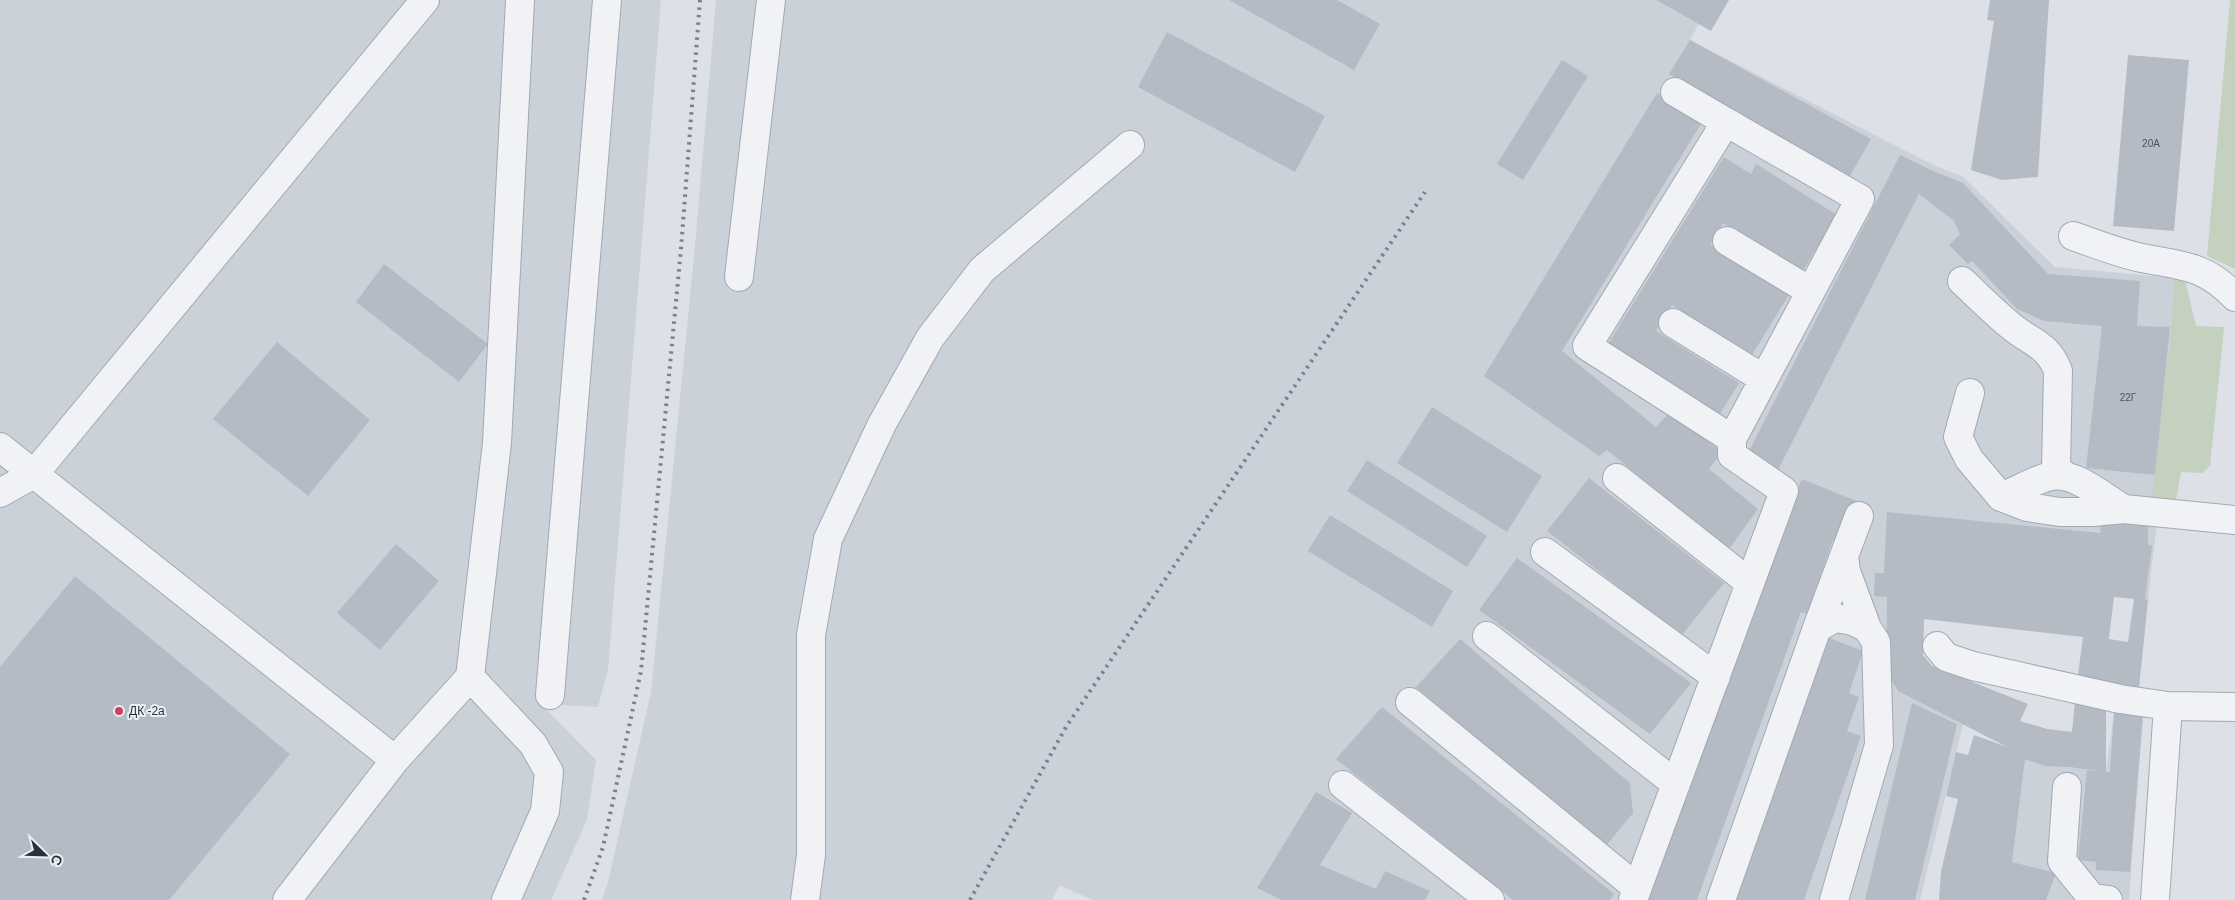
<svg xmlns="http://www.w3.org/2000/svg" width="2235" height="900" viewBox="0 0 2235 900" font-family="Helvetica,sans-serif">
<rect width="100%" height="100%" fill="#dde1e7"/>
<path fill="#cbd1d9" d="M0 0H661L608 670 598 707 541 704 596 760 587 820 551 900H0Z
M716 0H1656L1699 24 1690 40 1935 166 1962 176 2055 267 2185 279 2148 600 2000 585 1887 598 1886 671 1964 721 1920 900H1093L1059 885 1052 900H602L608 882 651 692 695 246Z
M2114 713 2143 715 2129 900H1993L1941 872 1974 735 2007 747 2020 721 2047 729 2089 736 2087 770 2106 772Z"/>
<path fill="#c4d1be" d="M2230 0H2235V269L2207 256Z
M2174 278 2185 279 2196 326 2224 327 2210 466 2202 473 2181 472 2176 500 2152 498 2172 323Z"/>
<path fill="#b4bbc4" fill-rule="evenodd" d="M1229 0H1337L1380 24 1354 70Z
M1656 0H1729L1711 31Z
M1990 0H2049L2038 177 2002 180 1971 170 1994 21 1987 20Z
M1167 32 1325 116 1295 172 1138 87Z
M1690 40 1871 139 1850 176 1669 74Z
M2128 55 2189 60 2174 231 2113 226Z
M1562 60 1588 76 1523 180 1497 164Z
M1657 93 1704 119 1562 351 1656 427 1670 412 1722 452 1709 469 1758 509 1729 549 1607 450 1599 456 1484 376Z
M1900 155 1931 170 1963 183 2048 274 2140 281 2137 326 2170 327 2155 475 2086 468 2102 326 2044 321 2017 309 1972 261 1968 264 1949 245 1960 234 1954 221 1919 194 1778 470 1747 455Z
M1724 157 1751 174 1756 164 1837 215 1802 272 1723 223 1710 244 1790 293 1752 355 1672 305 1656 331 1739 383 1720 414 1608 344Z
M384 264 488 344 459 382 356 302Z
M277 342 370 420 308 496 213 419Z
M1432 407 1542 476 1507 532 1397 463Z
M1367 460 1487 536 1467 567 1347 491Z
M1589 478 1724 583 1681 636 1547 531Z
M1802 479 1856 501 1840 541 1833 540 1807 614 1801 612 1697 900H1646L1785 520Z
M1887 512 2100 533 2101 525 2148 523V545L2152 546 2145 599 2148 600 2139 688 2077 682 2083 637 1924 619 1923 655 1932 666 2028 704 2020 721 2047 729 2072 732 2075 700H2106V772H2110L2114 713 2143 715 2130 872 2096 870V862L2078 860 2087 770 2098 771 2070 767 2045 766 2025 759 2012 862 2056 873 2046 900H1939L1941 872 1958 799 1946 796 1956 752 1968 755 1974 735 2007 747 1898 691 1886 671 1887 597 1874 596 1875 573H1884ZM2114 597 2134 599 2128 642 2109 639Z
M1330 515 1453 591 1432 627 1308 551Z
M396 544 439 581 380 650 337 613Z
M1517 558 1691 683 1650 734 1479 610Z
M75 576 290 754 169 900H0V667Z
M1827 637 1863 651 1849 693 1859 697 1847 731 1861 736 1804 900H1734Z
M1460 639 1630 783 1633 813 1605 847 1416 687Z
M1912 703 1957 724 1915 900H1865Z
M1382 707 1614 894 1610 900H1513L1336 759Z
M1316 792 1352 813 1320 865 1376 889 1385 871 1430 891 1425 900H1282L1257 888Z"/>
<g fill="none" stroke-linecap="round" stroke-linejoin="round">
<defs>
<path id="minor" d="M1726 122 1860 199 1732 439
M2073 236C2096 244 2118 253 2142 258 2182 266 2205 265 2235 297
M1727 241 1810 291
M739 277 771 0
M1962 281C1978 296 1994 312 2011 326 2031 343 2048 344 2058 371L2056 468 2064 475
M1673 323 1764 379
M1970 393 1958 437 1969 459 2001 497 2027 507 2060 512H2093L2124 509 2235 520
M0 447 395 760
M1617 478 1750 583
M0 493 34 474 425 0
M2001 497C2017 491 2036 479 2051 476 2075 471 2104 498 2124 509
M1545 552 1716 677
M1844 556 1846 571 1867 628
M1817 628 1859 516
M1487 636 1676 784
M1937 646 1946 657 1973 666 2120 699 2168 706 2235 707
M550 695 607 0
M1410 702 1637 888
M1343 785 1490 900
M2067 787 2062 861 2092 898 2108 900
M287 900 395 760 470 677
M506 900 545 811 549 772 533 744 470 677 497 443 520 0
M805 900 811 855V635L828 539 882 424 930 338 982 270 1130 145
M1633 900 1784 491 1732 455V439L1587 346 1726 122 1675 92
M1721 900 1817 628 1835 618 1853 621 1867 628 1876 642 1879 745 1834 900
M2155 900 2168 706"/>
</defs>
<use href="#minor" stroke="#a3a8b1" stroke-width="30"/>
<use href="#minor" stroke="#f0f2f5" stroke-width="28"/>
<path stroke="#778290" stroke-width="4" stroke-dasharray="2.5 5" stroke-linecap="butt" d="M584 900 603 847 641 671 681 249 700 0
M970 900 1066 727 1425 192"/>
</g>
<circle fill="#cc415f" stroke="#ecf0f5" stroke-width="2" cx="119" cy="711" r="5"/>
<g text-anchor="middle" stroke-width="4" stroke-linejoin="round" paint-order="stroke">
<g font-size="10" fill="#4a535f">
<text x="2151" y="147">20А</text>
<text x="2128" y="401">22Г</text>
</g>
<g font-size="12" fill="#27303d" stroke="#ecf0f5" text-anchor="start">
<text x="129" y="715">ДК -2а</text>
</g>
</g>
<g transform="translate(45 855) rotate(113)" stroke="#ecf0f5" stroke-width="4" paint-order="stroke">
<path d="M0-4L9 19L0 12L-9 19Z" fill="#27303d"/>
<text y="-8" font-size="14" font-weight="bold" text-anchor="middle" fill="#27303d">С</text>
</g>
</svg>
